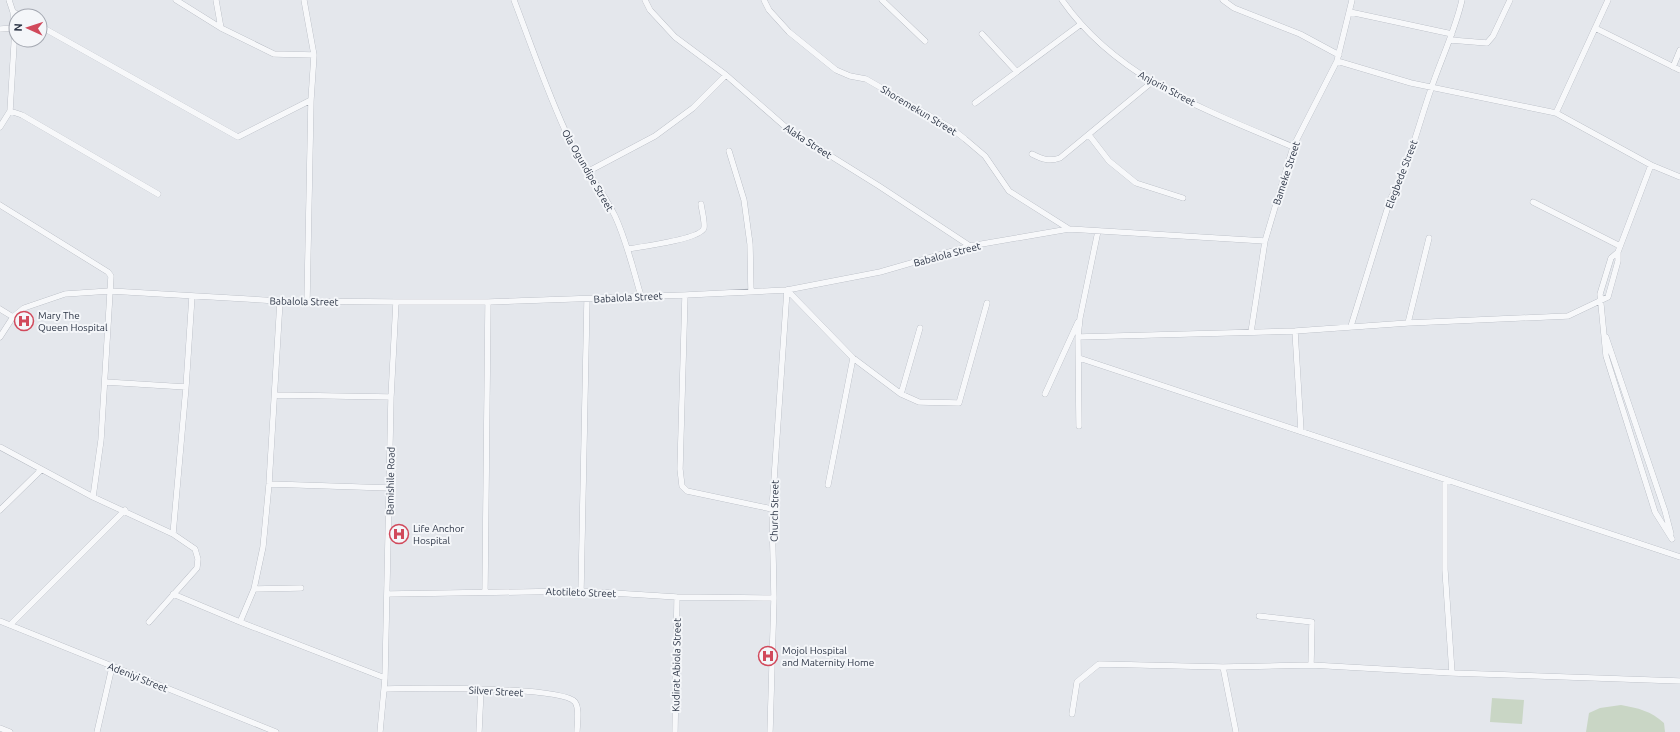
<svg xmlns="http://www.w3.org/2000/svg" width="1680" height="732" viewBox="0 0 1680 732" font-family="Ubuntu,sans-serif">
<rect width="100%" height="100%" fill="#e4e7ec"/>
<path fill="#c9d6c5" d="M1492 698 1524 700 1522 724 1490 722Z
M1621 705C1638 708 1651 711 1664 723L1665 732H1586L1589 713 1600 708Z"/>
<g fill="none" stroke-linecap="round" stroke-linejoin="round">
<defs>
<path id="minor" d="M176 0 221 28 274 54 314 55
M216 0 221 28
M304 0 314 55 311 100 307 301
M514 0C532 47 548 95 570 141 582 167 602 189 615 216 627 242 633 269 641 296
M645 0 650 10 675 37 726 75 789 130 879 186 970 246
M764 0 769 10 789 32 836 70 850 76 866 79 951 128 965 139 985 156 1009 191 1069 229
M882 0 925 41
M1062 0C1117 79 1208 111 1293 147
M1223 0 1234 8 1300 34 1339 55
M13 12 22 16
M1350 12 1452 34
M40 26 238 137 311 100
M1595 28 1680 70
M0 29 15 28
M982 34 1017 72
M1450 40 1487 43 1493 36 1510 0
M1337 61 1411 83 1556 113 1651 165 1680 177
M1673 67 1680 50
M975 103 1081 24
M10 111 22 115 158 194
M1556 113 1608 0
M0 127 10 111 15 28 13 12 9 0
M1089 135 1109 161 1136 183 1183 198
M729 151 744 200 750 244 751 292
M1032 154C1042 159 1049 162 1060 158L1152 82
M589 171 655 136 693 108 726 75
M1533 202 1620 246
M0 205 108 272 111 276 101 440 93 497
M628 249C640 247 701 239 704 228 705 222 702 211 701 204
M1618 252 1611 258 1600 294 1606 356 1655 512 1672 539
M787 290 853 358 901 394 919 402 959 403 987 303
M685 295 680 469 682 486 687 491 772 509
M0 309 13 317
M1408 323 1429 238
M1351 326 1390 200C1409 166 1418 126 1431 89 1441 59 1455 31 1462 0
M1295 331 1301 431
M1251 332 1265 241 1293 147 1337 61 1352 0
M0 337 13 317 24 308 65 294 110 291 280 301 396 302H488L685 295 787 290 880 272 970 246 1069 229 1265 241
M1078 337 1295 331 1408 323 1568 316 1608 297 1618 261V252L1651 165
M1606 337 1665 511 1671 534
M1079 358 1680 557
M105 382 186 387
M901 394 920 328
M1045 394 1078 322
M275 395 391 397
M1079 426 1078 337 1080 318 1098 231
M0 447 93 497 173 534 195 549 198 559 197 568 149 622
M1445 479V570L1452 673
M269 484 390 488
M828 485 853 358
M0 510 41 470
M173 534 186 387 192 296
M254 589 301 588
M485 591 488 302
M581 591 587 299
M173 594 240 622 385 678
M388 594 581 591 677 597 774 598
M1259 616 1312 622 1311 665
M0 621 276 732
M240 622 254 589 263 547 269 484 280 301
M10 625 125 510
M1223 667 1236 732
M384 689C411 688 562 686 575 702 580 709 577 724 577 732
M1072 714 1077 682 1099 664 1223 667 1311 665 1452 673 1680 681
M0 728 10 732
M97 732 112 667
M380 732 385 678 391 397 396 302
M479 732 481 689
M675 732 677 597
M770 732 774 598 772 509 787 290"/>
</defs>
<use href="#minor" stroke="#a9aeb7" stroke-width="6"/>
<use href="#minor" stroke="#f7f8fa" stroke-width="5.5"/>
</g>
<defs>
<symbol id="hospital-ring" viewBox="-11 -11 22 22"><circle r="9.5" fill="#f4f6f9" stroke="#d1495b" stroke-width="1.5"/><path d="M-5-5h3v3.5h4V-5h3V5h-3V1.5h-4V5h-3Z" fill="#d1495b"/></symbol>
</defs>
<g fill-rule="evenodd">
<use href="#hospital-ring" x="13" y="310" width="22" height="22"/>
<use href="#hospital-ring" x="388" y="523" width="22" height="22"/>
<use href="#hospital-ring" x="757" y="645" width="22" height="22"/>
</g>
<g text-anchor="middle" stroke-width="4" stroke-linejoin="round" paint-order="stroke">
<g font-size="10" fill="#2b3445" stroke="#f4f6f9">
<text transform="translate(1167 88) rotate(28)" y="4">Anjorin Street</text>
<text transform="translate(919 110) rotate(31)" y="4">Shoremekun Street</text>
<text transform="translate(808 141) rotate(33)" y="4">Alaka Street</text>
<text transform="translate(588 170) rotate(60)" y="4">Ola Ogundipe Street</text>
<text transform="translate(1286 173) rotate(-72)" y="4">Bameke Street</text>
<text transform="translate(1401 174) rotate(-69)" y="4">Elegbede Street</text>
<text transform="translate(947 254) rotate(-15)" y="4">Babalola Street</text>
<text transform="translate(628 297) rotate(-3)" y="4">Babalola Street</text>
<text transform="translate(304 301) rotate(1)" y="4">Babalola Street</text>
<text transform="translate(390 481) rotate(-89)" y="4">Bamishile Road</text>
<text transform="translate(774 511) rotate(-89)" y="4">Church Street</text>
<text transform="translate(581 592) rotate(2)" y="4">Atotileto Street</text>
<text transform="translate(676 665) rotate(-89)" y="4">Kudirat Abiola Street</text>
<text transform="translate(138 677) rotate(22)" y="4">Adeniyi Street</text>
<text transform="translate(496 691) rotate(3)" y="4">Silver Street</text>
</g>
<g font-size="10" fill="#2b3445" stroke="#f4f6f9" text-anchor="start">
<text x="38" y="319">Mary The<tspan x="38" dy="12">Queen Hospital</tspan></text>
<text x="413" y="532">Life Anchor<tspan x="413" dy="12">Hospital</tspan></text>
<text x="782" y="654">Mojol Hospital<tspan x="782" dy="12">and Maternity Home</tspan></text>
</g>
</g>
<g transform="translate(28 28) rotate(273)"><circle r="19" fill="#f4f6f9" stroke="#a4a8b1"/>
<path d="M0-3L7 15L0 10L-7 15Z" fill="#d1495b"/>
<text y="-6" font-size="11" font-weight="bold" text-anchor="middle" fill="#2b3445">N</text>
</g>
</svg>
